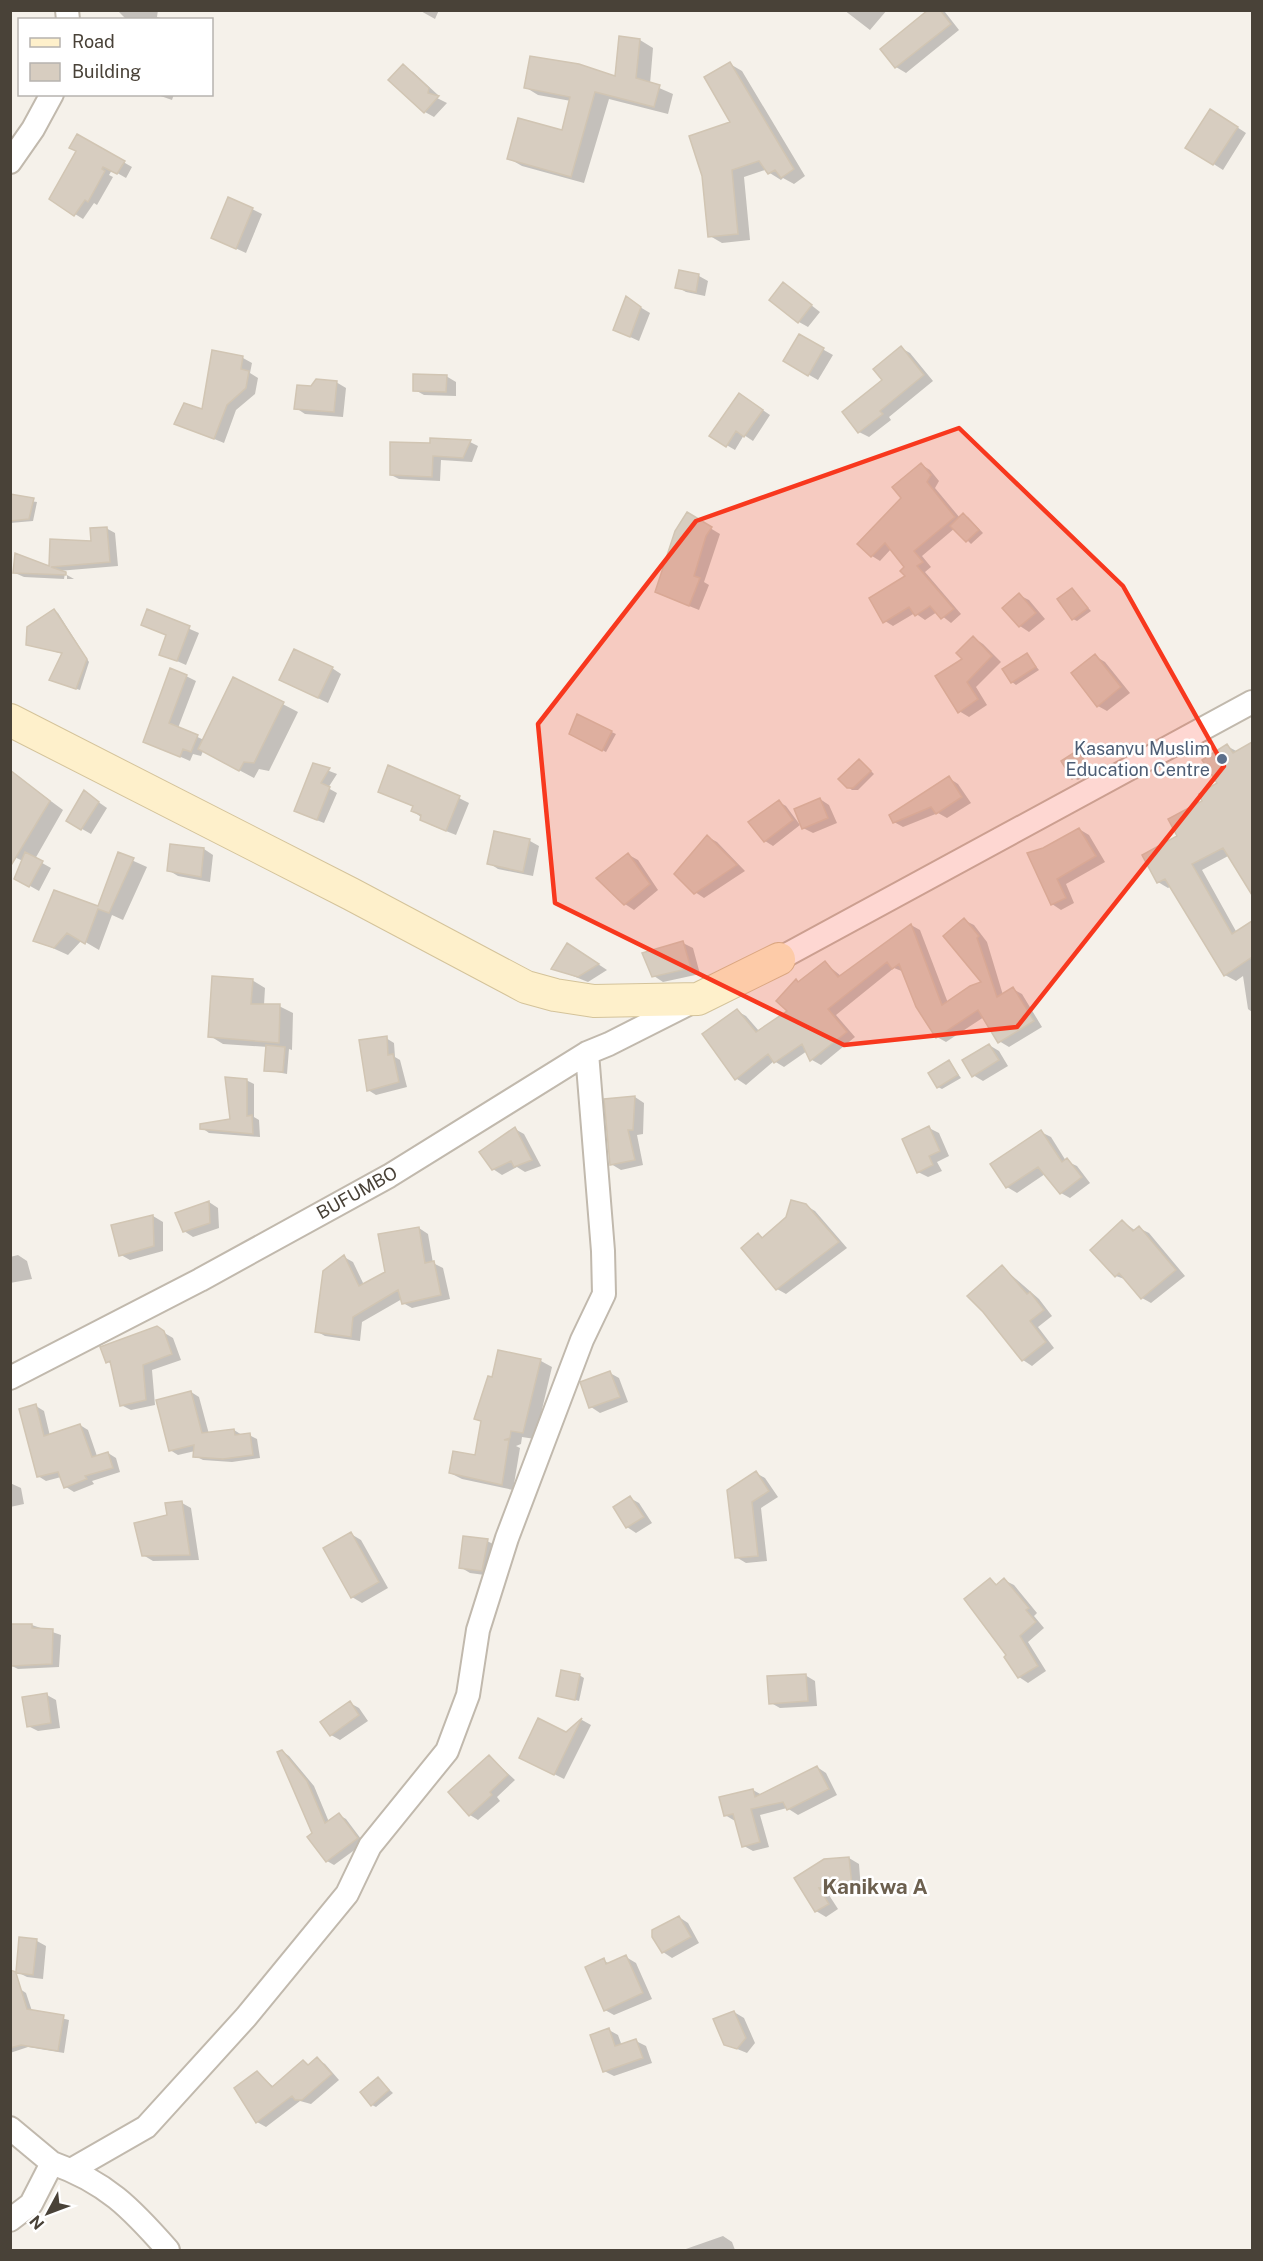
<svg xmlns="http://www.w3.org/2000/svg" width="1263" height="2261" viewBox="0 0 1263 2261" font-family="'Public Sans',sans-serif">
<rect width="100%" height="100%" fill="#f5f1ea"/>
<path fill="#0003" d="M117 10H158L157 17 168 20H127Z
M419 10H439L435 19Z
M844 10H887L870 30Z
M930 10 945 12 959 30 906 73 896 67 882 49Z
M640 40 653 48 650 84 673 94 668 114 609 99 584 183 522 166 508 158 563 132 571 101 538 95 525 87 616 78Z
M730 64 742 71 805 176 794 184 783 178 781 180 765 170 744 177 750 240 722 243 710 236 732 123Z
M403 66 413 72 438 95 437 98 447 103 434 117 425 112Z
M155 94H174L172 100Z
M1220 116 1246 133 1223 170 1187 147Z
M78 136 132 167 126 178 112 170 109 175 113 177 97 205 94 203 83 219 75 214Z
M252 209 262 214 246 253 222 242Z
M699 276 708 281 705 296 686 292 677 287Z
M792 290 820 312 808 327 799 322Z
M635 304 650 313 639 341 615 330Z
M799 336 833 355 818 380 785 361Z
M901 348 910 353 933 381 889 417 891 420 869 437 859 432Z
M214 352 243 358 252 363 250 373 258 378 255 394 236 410 224 443 176 423 203 411Z
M446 376 456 382V396L424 395 415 390Z
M336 382 346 388 343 417 305 414 296 408 312 387Z
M747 399 770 415 753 441 744 435 735 450 711 436Z
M431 439 470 442 478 446 472 462 441 460 440 481 399 479 391 475 431 444Z
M922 465 930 470 939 481 935 488 960 518 964 515 968 517 983 533 971 544 955 528 922 556 931 567 925 572 961 614 951 623 937 612 925 620 915 613 893 626 885 621 907 577 906 568 891 549 880 561 872 556Z
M10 498 37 502 33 521 10 523Z
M687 514 720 534 704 582 709 585 699 610 667 597Z
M106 528 115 533 118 566 58 571 65 573 64 579 24 577 15 573 50 568 52 540 93 543Z
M67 575 74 579H67Z
M1072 590 1091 611 1077 621 1073 619Z
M1019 595 1029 600 1045 619 1029 632 1020 626Z
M54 610 58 613 89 662 80 690 55 682 63 654 28 644Z
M148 611 199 633 186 665 161 654 168 636 143 625Z
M974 638 983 644 1001 662 976 687 987 705 969 717 959 711 965 659Z
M1027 655 1039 670 1016 685 1012 682Z
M1095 656 1105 662 1130 693 1107 711 1098 706Z
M332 668 341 674 328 703 291 685Z
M186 676 196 681 178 728 204 740 234 679 298 712 269 771 259 769 254 778 203 751 201 756 193 754 190 761 145 741Z
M577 716 616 734 606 752 571 734Z
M1252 744V895L1230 855 1202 870 1237 933 1252 923V1012L1248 1009 1243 976 1236 981 1225 975 1172 886 1168 888 1158 882 1179 837 1219 784 1227 746 1238 752Z
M1078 752 1093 771 1078 780 1073 778Z
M860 760 874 774 858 790H852L848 787Z
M314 765 337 774 328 788 337 793 324 823 304 815Z
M10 771 63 810 35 859 51 868 39 891 16 878 23 861 10 855Z
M949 778 958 784 971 803 947 818 938 813 903 827 894 822Z
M379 791 459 798 469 803 456 835 431 825 413 811 414 807Z
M84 792 107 808 91 834 68 821Z
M820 799 829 805 837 823 813 833 803 828Z
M779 802 786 806 800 825 773 846 765 841 751 822Z
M1079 829 1089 835 1105 862 1066 884 1074 903 1061 910 1052 904 1044 849Z
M496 833 530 841 539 846 533 876 498 869 489 863Z
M708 837 717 842 745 871 704 898 695 892Z
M204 849 213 855 210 882 178 876 168 870Z
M118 854 147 867 123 920 112 915 99 950 82 940 68 955 35 940 99 907Z
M629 855 638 860 658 890 634 910 625 904Z
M964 920 974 925 987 942 1003 995 1013 989 1022 994 1042 1027 1009 1047 999 1041 984 1017 946 1042 937 1037 904 972 894 968 836 1015 855 1037 821 1065 812 1060 807 1051 784 1067 774 1061 746 1085 737 1079 704 1034 737 1011 746 1016 759 1031 789 1011 799 983 825 963 841 976 911 925 920 930 948 1003 983 983Z
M683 943 693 948 700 974 663 982 654 976Z
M577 950 607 970 588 982 553 968Z
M252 980 265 988 264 1005 279 1006 293 1013 292 1050 289 1049 287 1074 266 1070 268 1047 223 1044 210 1036Z
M386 1038 394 1043 395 1057 400 1060 407 1087 376 1095 368 1090Z
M989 1045 999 1051 1008 1066 983 1081 973 1075Z
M949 1062 961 1078 942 1089 938 1087Z
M246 1080 254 1084V1117L259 1120 260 1137 209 1133 202 1128 231 1120Z
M635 1097 644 1103 643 1134 637 1135 643 1165 621 1170 611 1164 606 1100Z
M929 1128 939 1133 949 1156 937 1162 942 1171 928 1177 918 1172Z
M515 1129 524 1134 541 1166 525 1172 517 1167 502 1175 493 1169Z
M1041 1132 1051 1137 1066 1161 1077 1166 1090 1183 1070 1198 1061 1193 1045 1174 1017 1193 1007 1187Z
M209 1202 218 1208 219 1228 193 1237 184 1231Z
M805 1205 815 1211 847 1248 786 1294 777 1289 759 1235 764 1238Z
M153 1216 163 1222V1251L130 1260 121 1255 113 1226Z
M1122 1221 1136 1231 1139 1228 1149 1233 1185 1276 1151 1303 1142 1298 1127 1280 1116 1276Z
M419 1228 428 1234 433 1263 443 1268 450 1299 412 1308 403 1303 402 1299 362 1322 360 1341 325 1336 316 1331 344 1257 353 1262 364 1285 386 1273Z
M18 1255 27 1261 32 1279 10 1283V1257Z
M1002 1267 1039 1299 1052 1316 1038 1327 1054 1348 1032 1366 1023 1360Z
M156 1328 173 1338 181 1360 152 1370 155 1405 131 1410 121 1405 112 1364 108 1362Z
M499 1351 541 1361 552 1367 535 1439 522 1437 521 1444 516 1446 520 1448 513 1490 462 1479 450 1473 476 1457 482 1422 475 1418 494 1379Z
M610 1373 619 1378 628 1402 600 1413 591 1407Z
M191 1392 199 1397 209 1434 234 1430 242 1435H249L257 1439 260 1458 232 1462 203 1460 195 1456V1451L178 1455 170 1450Z
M36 1406 44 1411 50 1436 80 1425 88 1430 97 1456 108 1453 116 1458 120 1472 92 1481 94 1484 74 1492 66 1487 61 1477 46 1481 38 1476Z
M756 1473 765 1478 778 1497 761 1508 767 1561 746 1563 736 1557Z
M10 1483 21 1488 24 1504 10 1507Z
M630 1498 639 1503 652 1523 636 1533 627 1527Z
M182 1503 191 1508 199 1560 153 1561 143 1555Z
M351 1534 361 1540 388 1588 362 1603 352 1597Z
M487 1541 497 1546 492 1576 470 1573 460 1567Z
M990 1580 998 1585 1004 1580 1014 1585 1037 1613 1034 1616 1044 1628 1028 1642 1046 1671 1028 1683 1019 1677Z
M32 1625 61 1635 59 1667 18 1669 10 1665Z
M579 1675 584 1678 579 1701 558 1695Z
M805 1675 815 1681 817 1706 780 1708 771 1703Z
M47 1695 56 1700 60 1728 38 1731 28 1726Z
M350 1703 359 1708 368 1721 340 1740 331 1735Z
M582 1720 591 1725 564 1779 530 1762Z
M282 1751 289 1756 314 1786 329 1822 339 1815 346 1819 364 1843 334 1865 327 1861 314 1833Z
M489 1756 515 1780 497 1797 500 1801 478 1820 470 1815Z
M817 1767 826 1773 837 1795 798 1815 787 1808 760 1815 769 1847 753 1851 744 1846 735 1821 725 1815 753 1790 762 1795Z
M849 1858 859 1864 861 1890 827 1892 838 1909 826 1917 816 1911 796 1878Z
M679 1917 688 1923 699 1943 672 1958 663 1952Z
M21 1939 37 1941 46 1946 43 1979 27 1977 17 1972Z
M626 1957 636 1963 652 1999 614 2015 605 2010 603 1960 610 1964Z
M20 1989 26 1993 32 2011 69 2020 64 2053 28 2047 10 2053V1992Z
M734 2012 744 2018 755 2043 747 2053 725 2044Z
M609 2030 618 2035 622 2046 636 2041 646 2046 652 2063 614 2076 604 2071Z
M317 2059 325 2064 339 2080 311 2104 300 2101 266 2127 257 2122V2073L274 2087 304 2062 309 2065Z
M378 2079 393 2093 376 2107 372 2105Z
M723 2236 732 2242 735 2250H683Z"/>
<path fill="#d7cdc0" stroke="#d1c5b3" stroke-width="1.5" d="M928 10H940L951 24 895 68 880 49Z
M619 36 640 39 636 78 660 85 654 107 595 92 571 177 507 159 518 118 562 130 570 97 524 88 530 56 579 64 615 76Z
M730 62 794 169 781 178 775 170 768 174 759 161 732 170 738 234 708 237 702 176 689 136 730 122 704 77Z
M403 64 429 88 428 93 439 96 424 113 388 80Z
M1210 109 1238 127 1213 165 1185 148Z
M77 134 125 161 117 174 103 167 102 169 105 171 88 202 85 200 74 216 49 199 76 151 69 148Z
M228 197 253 208 236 249 211 238Z
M679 270 699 274 696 292 675 288Z
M783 282 812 305 798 323 769 300Z
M626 296 641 307 630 337 613 330Z
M799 334 824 348 808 376 783 361Z
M901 346 924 375 880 411 883 414 858 433 842 412 882 380 873 369Z
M212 350 243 356 241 369 249 371 246 388 227 405 214 439 174 424 184 403 202 409Z
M413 374 447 375 446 392 413 391Z
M316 379 337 381 334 412 294 409 297 385 311 386Z
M739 393 763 410 744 437 736 431 726 447 709 436Z
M430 438 471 440 463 458 433 456 432 477 390 475V442L430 443Z
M921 463 931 475 927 482 955 517 914 551 923 562 917 566 954 609 941 619 930 606 915 616 909 607 883 623 869 598 905 576 900 571 904 567 885 543 871 557 857 544 901 498 892 487Z
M10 494 34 498 29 519 10 521Z
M687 512 712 527 706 536 694 576 700 578 689 606 655 592 675 531Z
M963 513 979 530 966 542 950 526Z
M107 527 110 562 51 567 66 572V575L13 573 15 553 49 566 50 539 91 541 90 528Z
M1072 588 1088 608 1072 620 1057 599Z
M1019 593 1036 613 1019 627 1002 608Z
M54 609 87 659 76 689 49 680 62 653 26 645 27 627Z
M147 609 190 626 177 661 159 655 166 635 141 625Z
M973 636 992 656 967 682 978 699 958 713 935 676 962 659 956 653Z
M294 649 333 667 318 698 279 680Z
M1027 653 1036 667 1011 683 1002 669Z
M1095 654 1121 687 1097 707 1071 673Z
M170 668 187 675 169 723 198 735 191 752 183 749 180 757 143 742Z
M233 677 284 702 254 763 244 762 239 771 198 749Z
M577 714 612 731 602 751 569 734Z
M1252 742V895L1223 848 1192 864 1232 934 1252 921V957L1224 976 1165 879 1157 883 1142 855 1177 836 1168 819 1202 801 1199 794 1217 783 1202 760 1227 744 1233 753Z
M1078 750 1089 768 1072 779 1061 761Z
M859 759 871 771 853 788H847L838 779Z
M313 763 330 768 321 783 330 787 317 820 294 811Z
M388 765 460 796 446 831 420 820 421 815 411 811 413 806 378 792Z
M10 770 50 801 10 867Z
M949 776 962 797 936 814 931 807 893 823 889 815Z
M84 790 99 802 81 830 66 821Z
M820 798 828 818 802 829 794 809Z
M779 800 793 820 764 842 748 822Z
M1079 828 1096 856 1057 879 1066 898 1051 905 1027 853 1043 848Z
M494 831 530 839 523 872 487 864Z
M707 835 737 865 694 894 674 874Z
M170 844 204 848 201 877 167 871Z
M25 852 43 861 29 887 14 879Z
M118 852 134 858 109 913 98 909 85 944 67 933 54 948 33 941 54 890 98 906Z
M628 853 650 884 624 905 596 878Z
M964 918 979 936 977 938 997 997 1013 987 1034 1021 998 1043 978 1010 936 1038 916 1007 899 964 892 969 887 962 828 1009 847 1032 810 1061 802 1044 774 1063 768 1054 735 1080 702 1034 737 1009 756 1032 787 1011 776 1001 796 979 798 982 825 961 838 977 911 924 942 1005 970 986 981 982 943 936Z
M683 941 691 968 652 977 642 953Z
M567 943 599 964 578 977 551 969Z
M212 976 253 979 251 1004H280L279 1043 208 1037Z
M387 1036 388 1055 393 1054 399 1082 367 1091 359 1040Z
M989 1044 999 1060 972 1077 962 1060Z
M266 1045 285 1047 283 1072 264 1071Z
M949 1060 958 1075 937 1088 928 1073Z
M225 1077 247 1079V1116L252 1115 253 1134 200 1129V1124L230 1119Z
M635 1096 633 1130H628L635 1160 610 1165 604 1099Z
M929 1126 940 1151 929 1156 933 1165 917 1173 902 1139Z
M515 1127 532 1160 514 1167 511 1161 492 1170 479 1152Z
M1041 1130 1062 1162 1067 1158 1082 1177 1060 1194 1038 1167 1006 1188 990 1164Z
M791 1200 806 1204 839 1242 776 1290 741 1248 758 1233 762 1238 786 1217Z
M209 1201 210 1223 183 1232 175 1213Z
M153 1215 154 1246 119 1256 111 1225Z
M1122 1220 1133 1231 1139 1226 1176 1270 1141 1299 1119 1273 1115 1277 1090 1250Z
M419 1227 425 1263 434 1261 441 1295 402 1304 398 1290 353 1317 351 1337 315 1332 323 1271 344 1255 359 1286 385 1272 378 1234Z
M1002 1265 1027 1294 1030 1292 1044 1310 1030 1321 1046 1342 1022 1361 983 1312 967 1296Z
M157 1326 164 1331 172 1354 143 1365 146 1400 120 1406 110 1361 106 1363 100 1347Z
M498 1350 541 1359 523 1433 511 1431 510 1438 504 1440H509L502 1485 449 1473 453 1451 475 1455 481 1421 474 1419 488 1376 492 1377Z
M610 1371 620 1397 589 1408 580 1382Z
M191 1391 202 1433 234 1429 235 1435 250 1433 253 1455 223 1459 193 1457 194 1445 169 1451 156 1400Z
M36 1404 44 1436 80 1424 92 1457 108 1452 113 1468 85 1476 87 1479 64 1488 58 1472 37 1477 19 1409Z
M756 1471 769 1491 752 1502 758 1556 735 1558 727 1490Z
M630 1496 644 1517 626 1528 613 1507Z
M182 1501 190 1555 142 1556 134 1523 167 1515 165 1503Z
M351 1532 379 1582 351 1598 323 1548Z
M463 1536 488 1539 482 1571 459 1568Z
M990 1578 996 1585 1004 1578 1029 1608 1026 1610 1036 1622 1020 1636 1038 1666 1018 1678 1004 1657 1006 1655 964 1599Z
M10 1624H32V1628L53 1629 52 1664 10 1666Z
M561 1670 580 1674 575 1700 556 1696Z
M806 1674 808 1701 769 1704 767 1676Z
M47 1693 51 1723 27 1727 22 1697Z
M350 1701 359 1715 330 1736 320 1722Z
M538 1718 566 1732 582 1718 554 1775 519 1758Z
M282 1750 307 1781 325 1823 339 1813 358 1838 326 1862 307 1837 312 1833 277 1752Z
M489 1755 508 1775 490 1792 492 1795 469 1816 448 1792Z
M817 1766 829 1789 787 1810 783 1802 751 1809 760 1842 742 1847 733 1814 724 1816 719 1797 753 1789 755 1797Z
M849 1857 852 1885 819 1888 829 1904 815 1912 794 1878 824 1859Z
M679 1916 691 1937 662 1953 652 1937V1930Z
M19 1937 37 1939 33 1975 16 1973 27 2009 64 2015 58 2051 21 2045 10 2048V1970L16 1972Z
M626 1955 643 1993 604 2011 585 1967 604 1958 606 1964Z
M734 2011 746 2038 737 2049 724 2045 713 2019Z
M609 2028 615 2046 636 2039 643 2058 603 2072 590 2035Z
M317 2057 332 2074 302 2100H295L292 2096 256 2123 234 2088 257 2071 272 2087 303 2060 308 2065Z
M378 2077 389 2090 371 2106 360 2092Z"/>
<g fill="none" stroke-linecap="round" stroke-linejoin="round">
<defs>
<path id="street" d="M67 10 68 20
M10 162 33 129 52 94
M779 959 1252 702
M10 1378 200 1280 389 1176 587 1053 609 1044 694 1001
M10 2128 52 2163
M71 2170 146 2127 246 2017 347 1894 370 1846 447 1751 468 1695 478 1630 507 1538 582 1340 604 1294 603 1251 587 1053
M10 2220 31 2204 52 2163C106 2182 131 2208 168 2250"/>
<path id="secondary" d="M10 720 351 894 526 987 555 995 594 1001 698 999 779 959"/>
</defs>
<use href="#street" stroke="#c1b9ad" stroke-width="26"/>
<use href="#secondary" stroke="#d4c39a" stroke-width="34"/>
<use href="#street" stroke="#fff" stroke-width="22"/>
<use href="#secondary" stroke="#fef0cb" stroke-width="32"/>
</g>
<path fill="#f8381e" fill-opacity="0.2" stroke="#f8381e" stroke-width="4.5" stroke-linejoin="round" d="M959 428 1123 586 1224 766 1017 1027 844 1045 555 903 538 724 696 521Z"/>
<circle fill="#5c6f8a" stroke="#fff" stroke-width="2" cx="1222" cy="759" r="6"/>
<g text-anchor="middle" stroke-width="5" stroke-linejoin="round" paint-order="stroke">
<g font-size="18" fill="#4e5e75" stroke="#fff" text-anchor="end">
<text x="1210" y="755">Kasanvu Muslim<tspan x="1210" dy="21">Education Centre</tspan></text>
</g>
<g font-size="18" fill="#494238" stroke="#fff">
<text transform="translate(357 1193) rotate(-29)" y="6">BUFUMBO</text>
</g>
<g font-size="21" font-weight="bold" fill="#6c604f" stroke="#fff">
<text x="875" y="1894">Kanikwa A</text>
</g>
</g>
<rect width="1263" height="2261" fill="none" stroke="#494238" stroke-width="24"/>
<rect x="18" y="18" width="195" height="78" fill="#ffffff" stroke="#b6b3af" stroke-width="1.5"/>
<rect x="30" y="38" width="30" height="9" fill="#fef0cb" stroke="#b6b3af" stroke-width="1.5"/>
<text x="72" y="48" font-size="18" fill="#494238">Road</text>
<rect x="30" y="63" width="30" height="18" fill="#d7cdc0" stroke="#b6b3af" stroke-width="1.5"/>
<text x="72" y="78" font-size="18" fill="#494238">Building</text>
<g transform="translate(48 2213) rotate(229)" stroke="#ffffff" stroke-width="4.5" paint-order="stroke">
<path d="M0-4.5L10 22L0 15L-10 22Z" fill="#494238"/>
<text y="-9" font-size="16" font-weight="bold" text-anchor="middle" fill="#494238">N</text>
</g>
</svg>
